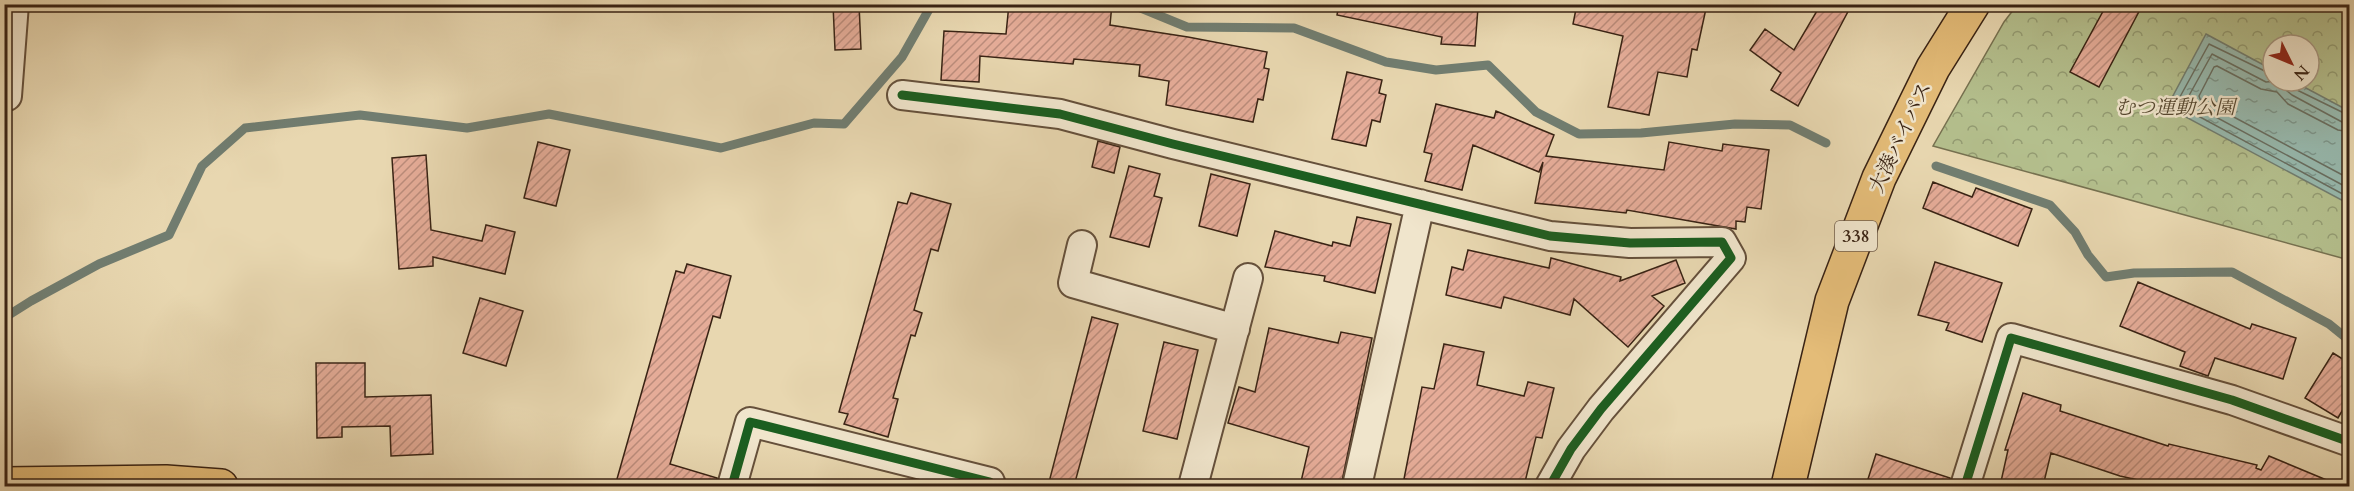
<svg xmlns="http://www.w3.org/2000/svg" width="2354" height="491" viewBox="0 0 2354 491" font-family="Cardo,'Noto Serif JP',serif">
<defs>
<pattern id="forest-crowns" width="20" height="18" patternUnits="userSpaceOnUse" patternTransform="scale(1.5)"><rect width="20" height="18" fill="#b4bf8d"/><path d="M2 6a3 3 0 1 1 6 0M12 15a3 3 0 1 1 6 0" fill="none" stroke="#939b72"/></pattern>
<pattern id="water-ripples" width="26" height="14" patternUnits="userSpaceOnUse" patternTransform="scale(1.5)"><rect width="26" height="14" fill="#97b9ae"/><path d="M2 4q2-2 4 0t4 0M15 11q2-2 4 0t4 0" fill="none" stroke="#7c968c"/></pattern>
<pattern id="building-hatch" width="6" height="6" patternUnits="userSpaceOnUse" patternTransform="scale(1.5)"><rect width="6" height="6" fill="#e5ac98"/><path d="M-1 1l2-2M0 6l6-6M5 7l2-2" fill="none" stroke="#bb8c7b"/></pattern>
</defs>
<rect width="100%" height="100%" fill="#e8d7b0"/>
<filter id="stains"><feTurbulence type="fractalNoise" baseFrequency=".00333" numOctaves="4"/><feColorMatrix values="0 0 0 0 .2 0 0 0 0 .09 0 0 0 0 .02 0 0 0 .5 -.17"/></filter>
<radialGradient id="worn" r=".72"><stop offset=".6" stop-color="#630" stop-opacity="0"/><stop offset="1" stop-color="#630" stop-opacity=".3"/></radialGradient>
<path fill="url(#forest-crowns)" stroke="#767150" stroke-width="1.5" fill-rule="evenodd" d="M2017 5H2349V260L1933 146 2004 22ZM2273 45H2309V81H2273Z"/>
<path fill="url(#water-ripples)" stroke="#717d70" stroke-width="1.5" d="M2206 34 2273 70V81H2293L2349 111V204L2167 107Z"/>
<g fill="none" stroke-linecap="round" stroke-linejoin="round">
<path stroke="#686e61" stroke-width="1.5" d="M2273 75 2209 44 2176 104 2350 198
M2278 81 2266 82 2212 54 2186 101 2350 189
M2284 81 2286 90 2292 95 2342 122 2350 123
M2292 81 2295 89 2350 116
M2350 132 2338 130 2288 104 2277 92 2261 89 2217 66 2214 67 2199 96 2200 99 2350 179"/>
<path stroke="#717d70" stroke-width="9" d="M1131 4 1187 27 1294 28 1386 62 1436 70 1488 65 1536 112 1579 134 1641 133 1735 124 1790 125 1826 143
M1936 166 2050 205 2075 232 2088 255 2106 277 2134 273 2232 272 2329 324 2350 341
M4 318 31 301 99 264 169 235 202 166 245 128 360 115 467 128 549 114 721 148 814 123 844 124 902 57 932 4"/>
</g>
<path fill="url(#building-hatch)" stroke="#392314" stroke-width="1.5" d="M833 4H859L861 49 835 50Z
M1009 4H1112L1110 25 1188 37 1267 52 1264 68 1269 69 1263 100 1258 99 1253 122 1166 105 1169 81 1139 76 1140 65 1074 59 1073 64 980 56 979 82 941 80 944 31 1006 34Z
M1339 4H1432L1478 8 1475 46 1441 44 1442 37 1337 15Z
M1577 4H1707L1697 50 1692 49 1687 77 1658 72 1649 115 1608 107 1623 36 1573 24Z
M1821 4H1852L1798 106 1771 90 1781 73 1750 50 1765 29 1794 50Z
M2107 4H2143L2099 87 2070 72Z
M1347 72 1382 80 1379 93 1386 95 1380 122 1372 120 1366 146 1332 139Z
M1436 104 1494 118 1496 111 1554 135 1546 156 1664 170 1669 142 1722 151 1723 144 1769 150 1761 209 1747 207 1745 222 1736 221V229L1627 210 1626 213 1535 203 1543 162 1539 172 1473 145 1462 190 1425 181 1432 154 1424 152Z
M1098 141 1120 147 1114 173 1092 167Z
M538 142 570 150 556 206 524 198Z
M426 155 431 230 482 241 486 225 515 232 505 274 433 257V266L399 269 392 158Z
M1129 166 1160 174 1154 196 1162 198 1149 247 1110 237Z
M1211 174 1250 184 1237 236 1199 226Z
M1933 182 1972 197 1976 188 2032 209 2018 246 1923 208Z
M911 193 951 204 938 251 931 249 914 310 922 313 915 336 911 335 893 398 898 399 888 437 844 424 848 414 839 412 898 202 907 204Z
M1357 217 1391 224 1375 293 1324 281 1325 276 1265 267 1275 231 1332 246 1333 242 1350 246Z
M1468 250 1549 268 1551 258 1621 277 1620 281 1676 260 1685 283 1652 296 1664 306 1628 347 1574 299 1570 315 1504 297 1501 308 1446 295 1452 267 1463 270Z
M1935 262 2002 283 1982 342 1946 330 1949 323 1918 315Z
M687 264 731 276 720 318 713 316 670 464 717 478 716 486H615L676 271 684 273Z
M2138 282 2250 329 2252 324 2296 338 2283 379 2215 358 2208 376 2180 366 2185 352 2120 326Z
M480 298 523 311 506 366 463 353Z
M1092 317 1118 324 1074 486H1048Z
M1269 328 1338 343 1341 332 1372 338 1341 486H1300L1309 447 1228 423 1239 387 1255 392Z
M1164 342 1198 350 1177 439 1143 431Z
M1444 344 1484 352 1477 385 1524 396 1528 382 1554 388 1542 438 1536 437 1524 486H1443L1404 479 1422 387 1434 389Z
M2333 353 2349 363V399L2338 418 2305 398Z
M316 363H365V397L431 395 433 454 391 456 390 426 342 427V437L317 438Z
M2023 393 2061 405 2060 411 2168 446 2169 444 2257 465 2256 468 2261 470 2269 456 2341 486H2165L2120 476 2051 453 2043 486H2000L2008 450H2005Z
M1876 454 1950 478 1949 486H1890L1868 479Z"/>
<g fill="none" stroke-linecap="round" stroke-linejoin="round">
<defs>
<path id="minor" d="M902 95 1060 114 1173 144 1550 236 1630 243 1722 242 1731 258 1601 409 1571 449 1550 486
M4 96H7L14 4
M1082 245 1073 283 1235 329
M732 486 750 422 990 482 989 486
M1193 486 1248 278
M1357 486 1420 204
M1965 486 2011 338 2232 400 2350 442"/>
<path id="major" d="M4 484 166 482 221 486"/>
<path id="highway" d="M1788 486 1832 301 1879 178 1933 68 1973 4"/>
</defs>
<use href="#minor" stroke="#65503b" stroke-width="32"/>
<use href="#major" stroke="#392314" stroke-width="36"/>
<use href="#highway" stroke="#392314" stroke-width="36"/>
<use href="#minor" stroke="#f0e5cc" stroke-width="28"/>
<use href="#major" stroke="#e4bc78" stroke-width="33"/>
<use href="#highway" stroke="#e4bc78" stroke-width="33"/>
<defs>
<path id="cycleway" d="M902 95 1060 114 1173 144 1550 236 1630 243 1722 242 1731 258 1601 409 1571 449 1550 486
M732 486 750 422 990 482 989 486
M1965 486 2011 338 2232 400 2350 442"/>
</defs>
<use href="#cycleway" stroke="#f0e5cc" stroke-width="13"/>
<use href="#cycleway" stroke="#1b5e20" stroke-width="9"/>
</g>
<g text-anchor="middle" stroke-width="5" stroke-linejoin="round" paint-order="stroke">
<rect fill="#f0e5cc" stroke="#705d4b" stroke-width="1.5" x="1835" y="221" width="42" height="30" rx="4.5"/>
<g font-size="18" font-weight="bold" fill="#392314">
<text x="1856" y="242">338</text>
</g>
<g font-size="20" font-style="italic" fill="#584a32" stroke="#f0e5cc">
<text x="2175" y="114">むつ運動公園</text>
</g>
<g font-size="20" fill="#392314" stroke="#f0e5cc">
<text transform="translate(1900 137) rotate(-65)" y="7">大湊バイパス</text>
</g>
</g>
<rect width="2354" height="491" fill="none" stroke="#e8d7b0" stroke-width="24"/>
<rect x="6" y="6" width="2342" height="479" fill="none" stroke="#392314" stroke-width="3"/>
<rect x="12" y="12" width="2330" height="467" fill="none" stroke="#392314" stroke-width="1.5"/>
<g transform="translate(2291 63) rotate(133)"><circle r="28" fill="#f0e5cc" stroke="#a79782" stroke-width="1.5"/>
<path d="M0-4.5L10 22L0 15L-10 22Z" fill="#8f2418"/>
<text y="-9" font-size="16" font-weight="bold" text-anchor="middle" fill="#392314">N</text>
</g>
<rect width="100%" height="100%" filter="url(#stains)"/>
<rect width="100%" height="100%" fill="url(#worn)"/>
</svg>
